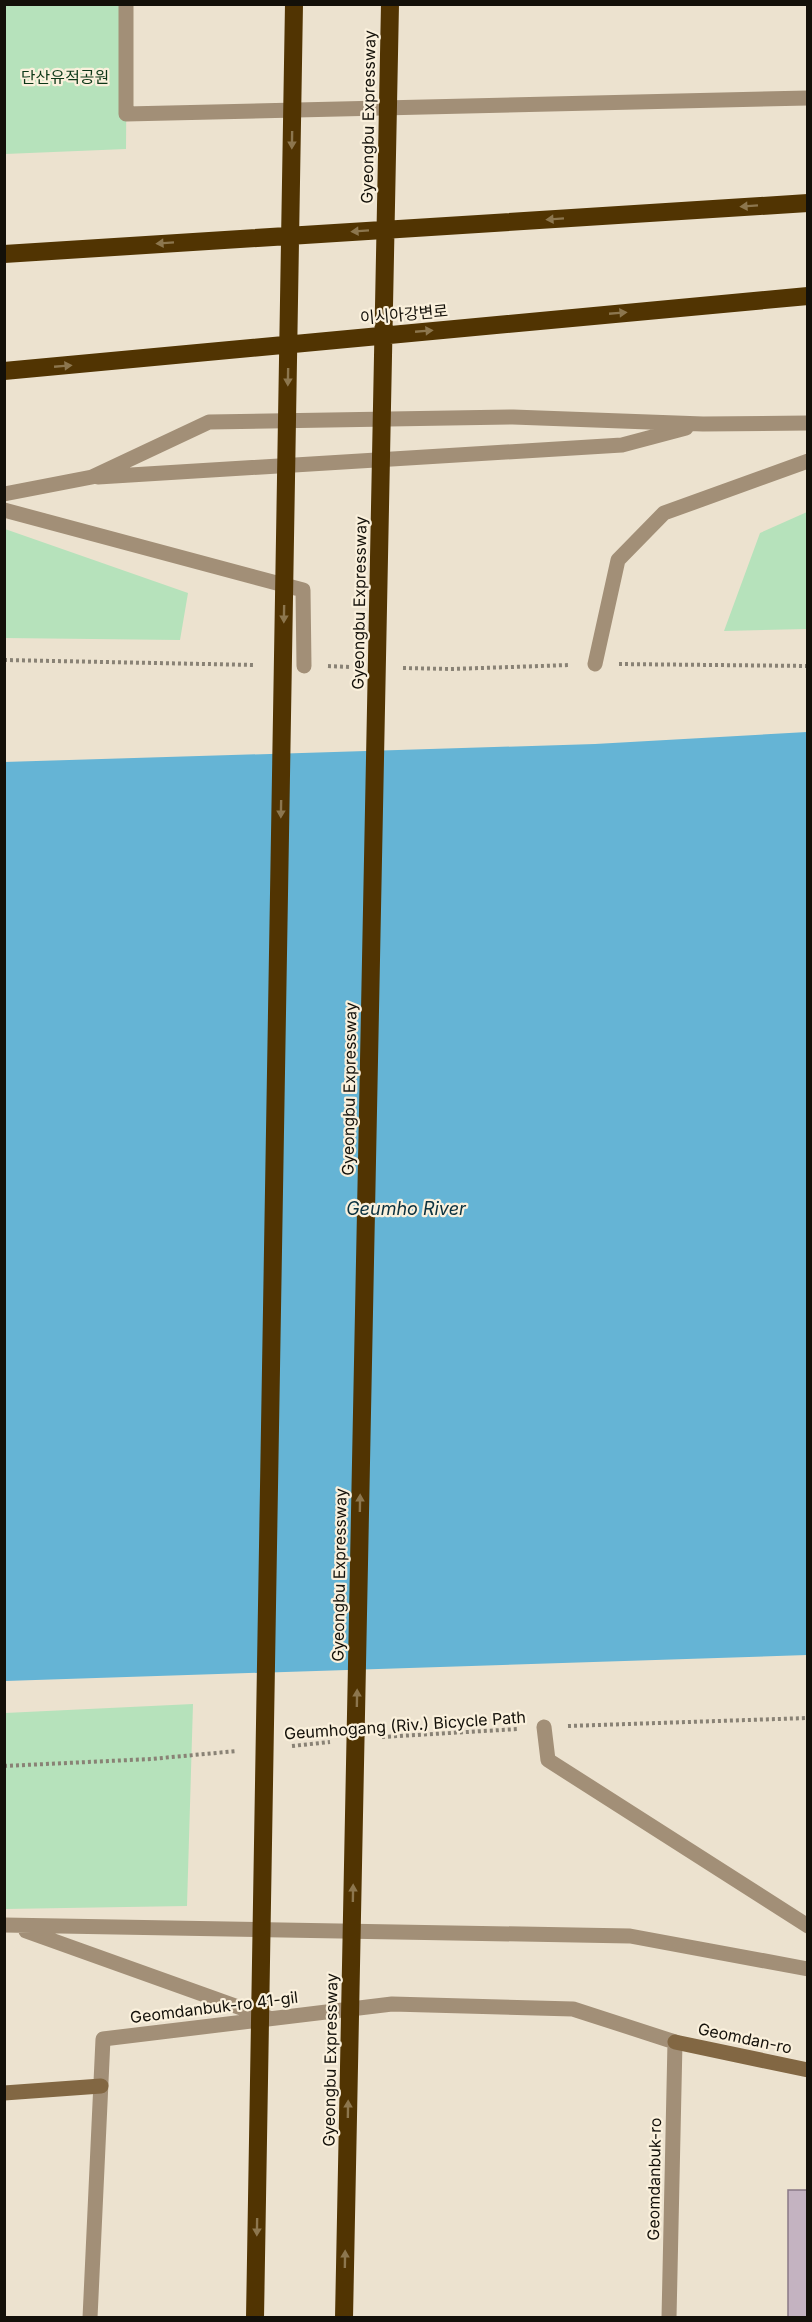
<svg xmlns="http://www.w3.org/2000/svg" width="812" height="2322" viewBox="0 0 812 2322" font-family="Inter,'Noto Sans KR',sans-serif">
<rect width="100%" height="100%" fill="#ece2cf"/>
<path fill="#b6e2bb" d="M4 5H127L126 149 5 154Z
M807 512V629L724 631 760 533Z
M5 529 188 593 180 640 5 638Z
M193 1704 187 1906 5 1909V1713Z"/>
<path fill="#65b4d5" d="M807 732V1655L5 1681 4 762 595 744Z"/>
<path fill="#c4b3c1" stroke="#897986" stroke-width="1.5" d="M788 2190H808V2318H788Z"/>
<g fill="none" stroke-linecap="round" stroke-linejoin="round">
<path stroke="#898275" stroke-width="4" stroke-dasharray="3 3" stroke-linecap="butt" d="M4 660 255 665
M619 664 808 666
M328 666 351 667
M403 668 451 669 570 665
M568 1726 808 1718
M382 1737 518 1729
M292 1746 330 1742
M4 1766 151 1759 237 1751"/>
<path stroke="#a28f77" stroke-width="15" d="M126 4V114L808 98
M98 477 622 445 686 428
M4 494 92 477 209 422 513 417 703 424 808 423
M4 510 303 590 304 666
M595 664 618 560 664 513 808 461
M544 1727 548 1760 808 1926
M4 1925 630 1936 808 1969
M26 1931 269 2018
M90 2318 103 2039 392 2004 573 2009 675 2042 669 2318"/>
<path stroke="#826743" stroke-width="15" d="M675 2042 808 2070
M4 2093 101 2086"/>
<path stroke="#513402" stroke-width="18" d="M4 254 808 203
M4 371 808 296
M255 2318 294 4
M344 2318 390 4"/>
</g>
<defs><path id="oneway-solid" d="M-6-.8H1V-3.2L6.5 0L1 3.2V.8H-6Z" transform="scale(1.5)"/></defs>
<g fill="#8c764e">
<use href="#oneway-solid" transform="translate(292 140) rotate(91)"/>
<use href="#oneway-solid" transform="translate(749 206) rotate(176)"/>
<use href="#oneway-solid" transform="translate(555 219) rotate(176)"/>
<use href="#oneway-solid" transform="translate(360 231) rotate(176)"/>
<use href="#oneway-solid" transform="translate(165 243) rotate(176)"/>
<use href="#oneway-solid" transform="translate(618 313) rotate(-5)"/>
<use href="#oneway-solid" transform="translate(424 331) rotate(-5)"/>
<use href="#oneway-solid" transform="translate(63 366) rotate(-5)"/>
<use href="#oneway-solid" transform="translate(288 377) rotate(91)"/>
<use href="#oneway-solid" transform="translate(284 614) rotate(91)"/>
<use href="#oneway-solid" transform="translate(281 809) rotate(91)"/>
<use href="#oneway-solid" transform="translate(360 1503) rotate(-89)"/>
<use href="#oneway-solid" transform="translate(357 1698) rotate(-89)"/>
<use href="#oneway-solid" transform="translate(353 1893) rotate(-89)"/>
<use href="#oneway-solid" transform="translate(348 2109) rotate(-89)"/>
<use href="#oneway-solid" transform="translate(257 2227) rotate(91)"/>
<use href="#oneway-solid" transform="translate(345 2259) rotate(-89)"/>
</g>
<g text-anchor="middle" stroke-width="4.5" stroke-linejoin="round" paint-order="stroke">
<g font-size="16" fill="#0c3717" stroke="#faf0dc">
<text x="65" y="83">단산유적공원</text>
</g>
<g font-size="16" fill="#131009" stroke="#faf0dc">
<text transform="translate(368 117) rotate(-89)" y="6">Gyeongbu Expressway</text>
<text transform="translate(404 314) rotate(-5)" y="6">이시아강변로</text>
<text transform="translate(359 603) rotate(-89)" y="6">Gyeongbu Expressway</text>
<text transform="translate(349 1089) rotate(-89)" y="6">Gyeongbu Expressway</text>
<text transform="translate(339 1575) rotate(-89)" y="6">Gyeongbu Expressway</text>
<text transform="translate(405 1725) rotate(-4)" y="6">Geumhogang (Riv.) Bicycle Path</text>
<text transform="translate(214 2007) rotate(-7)" y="6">Geomdanbuk-ro 41-gil</text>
<text transform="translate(745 2038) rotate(12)" y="6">Geomdan-ro</text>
<text transform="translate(330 2060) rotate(-89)" y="6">Gyeongbu Expressway</text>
<text transform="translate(654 2179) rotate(-89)" y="6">Geomdanbuk-ro</text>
</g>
<g font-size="18" font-style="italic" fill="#0b313f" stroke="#faf0dc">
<text x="406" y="1215">Geumho River</text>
</g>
</g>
<rect width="812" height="2322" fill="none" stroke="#131009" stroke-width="12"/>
</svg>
